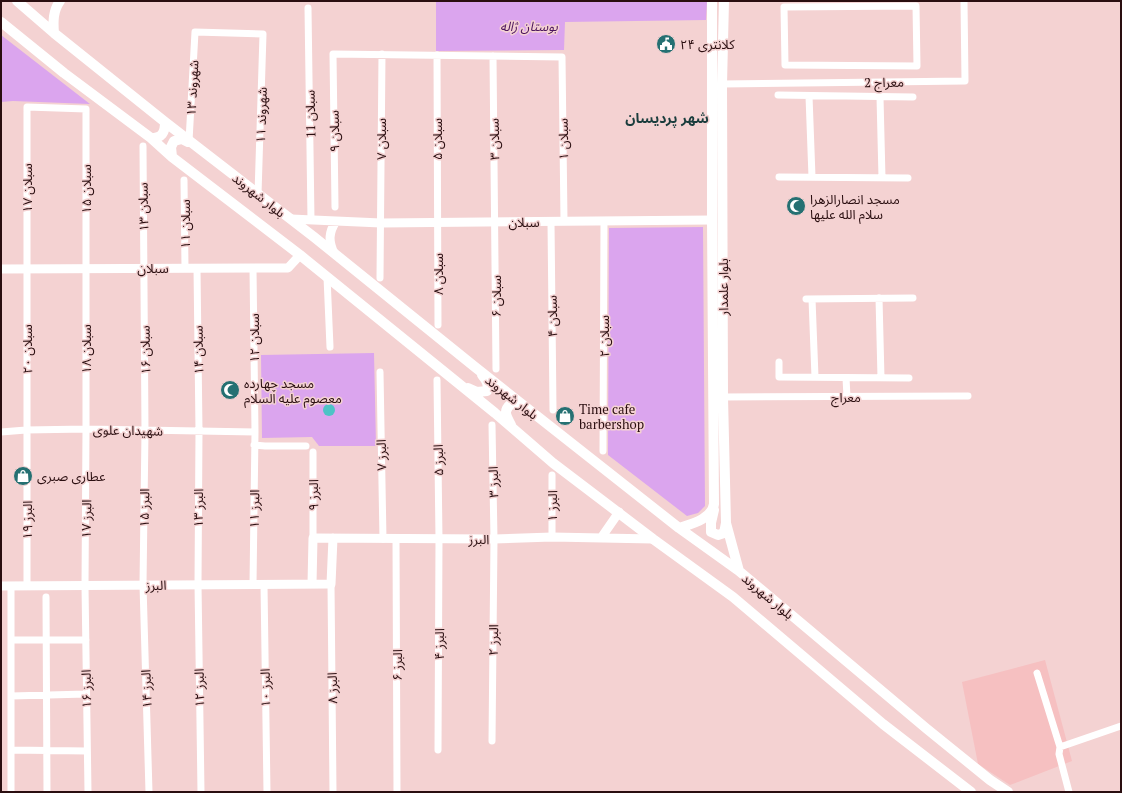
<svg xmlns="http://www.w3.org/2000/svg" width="1122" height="793" viewBox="0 0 1122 793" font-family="'PT Serif','Noto Sans Arabic',serif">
<rect width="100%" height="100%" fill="#f4d2d2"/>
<path fill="#f6c0c1" d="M1045 660 1072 761 1010 785 978 764 962 682Z"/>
<path fill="#dba5ee" d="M436 1H707L706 20 565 22 564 50 436 51Z
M1 35 90 104 13 101 1 102Z
M703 227 705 506 698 513 687 516 608 455 609 228Z
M374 353 376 446H319L312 437 262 438 261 355Z"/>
<path fill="#4dc3c6" d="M323 410a6 6 0 1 1 12 0a6 6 0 1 1-12 0Z"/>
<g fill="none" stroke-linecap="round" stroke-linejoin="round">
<path stroke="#fff" stroke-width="7" d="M916 6 917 66 785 65 784 7Z
M308 8 311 220
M437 55 438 325
M493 56 496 369
M722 84 965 81 964 1
M778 95 913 97
M809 96 812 177
M880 97 882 178
M189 141 195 32 263 34 258 194
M143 146 145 431 143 585 149 792
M779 177 908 178
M184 180 185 268
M335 207 333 54 562 57 564 221
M551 222 553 410
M197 268 199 431 198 584 201 792
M327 277 330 347
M380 278 382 54
M879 298 881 378
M806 299 913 298
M812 299 815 377
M779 362V377L909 378
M380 372 383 539
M846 378 847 397
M437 380 439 539 438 750
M723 397 968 396
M1 432 26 430 86 429 255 432
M254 445 265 446H306
M603 451 604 221
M313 452V538
M552 537V475
M396 539 397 792
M331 584 333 792
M253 585 255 432 253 268
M264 585 267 792
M27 586V107L86 109V429L85 586 88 792
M46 597 47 792
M11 640H86
M1037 673 1060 747 1059 754 1069 792
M11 696 86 694
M492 741 494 539 492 425
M1060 747 1121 726
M11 750 87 751
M11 792V586"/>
<path stroke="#fff" stroke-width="9" d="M291 219 381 223 712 220
M334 253C328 241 329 232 336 221
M1 269 288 268 300 255
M601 538 619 512
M312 584 313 538 494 539 552 537 653 539
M1 586 331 584 333 538"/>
<path stroke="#fff" stroke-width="10" d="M17 1 54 33 165 122 314 237 475 367 679 528 739 571 927 729 990 780 1008 792
M724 1 722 84 723 397 726 523 739 571
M1 22 64 73 151 138 172 157 300 255 495 413 553 463 653 539 733 597 883 724 971 792
M54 33C53 21 53 11 60 1
M151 138C162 138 165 133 165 122
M172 157 171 147 174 141 182 139 188 142
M468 388 477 392 487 391C489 384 486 380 482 375
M511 425C507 417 502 411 511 404L517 405 525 408
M714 510 711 523V532L718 535 724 533 726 523
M679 528C691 524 712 519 714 504L712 220V1"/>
</g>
<defs>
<symbol id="civic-disc" viewBox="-11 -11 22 22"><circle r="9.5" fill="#257072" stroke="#f4d2d2"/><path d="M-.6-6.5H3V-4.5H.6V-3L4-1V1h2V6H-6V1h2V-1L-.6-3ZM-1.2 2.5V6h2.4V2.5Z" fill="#fff"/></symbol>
<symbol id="mosque-disc" viewBox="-11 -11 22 22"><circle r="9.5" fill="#257072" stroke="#f4d2d2"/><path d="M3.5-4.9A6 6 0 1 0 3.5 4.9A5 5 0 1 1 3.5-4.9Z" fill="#fff"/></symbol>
<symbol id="shop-disc" viewBox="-11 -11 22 22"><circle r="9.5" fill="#257072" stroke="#f4d2d2"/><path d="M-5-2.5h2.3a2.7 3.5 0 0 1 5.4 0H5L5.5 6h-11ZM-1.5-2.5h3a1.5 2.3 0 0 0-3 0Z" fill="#fff"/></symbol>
</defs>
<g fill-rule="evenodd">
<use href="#civic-disc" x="655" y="33" width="22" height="22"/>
<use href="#mosque-disc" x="785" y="195" width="22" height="22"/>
<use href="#mosque-disc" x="219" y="379" width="22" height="22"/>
<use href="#shop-disc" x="554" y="405" width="22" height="22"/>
<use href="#shop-disc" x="12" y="465" width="22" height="22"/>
</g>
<g text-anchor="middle" stroke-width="3" stroke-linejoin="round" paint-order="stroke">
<g font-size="13" font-style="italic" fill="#4c145d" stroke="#f4d2d2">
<text x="529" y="31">بوستان ژاله</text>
</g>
<g font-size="13" fill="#2a0e10" stroke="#f4d2d2" text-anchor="start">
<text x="680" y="49">کلانتری ۲۴</text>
<text x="810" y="204">مسجد انصارالزهرا<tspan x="810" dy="15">سلام الله علیها</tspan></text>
<text x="244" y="388">مسجد چهارده<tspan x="244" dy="15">معصوم علیه السلام</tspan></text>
<text x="579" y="414">Time cafe<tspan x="579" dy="15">barbershop</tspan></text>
<text x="37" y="481">عطاری صبری</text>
</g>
<g font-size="13" fill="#2a0e10" stroke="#f4d2d2">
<text transform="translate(884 82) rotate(-1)" y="5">معراج 2</text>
<text transform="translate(192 88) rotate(-87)" y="5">شهروند ۱۳</text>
<text transform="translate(310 114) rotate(-91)" y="5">سبلان 11</text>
<text transform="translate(261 115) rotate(-88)" y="5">شهروند ۱۱</text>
<text transform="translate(334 131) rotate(-91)" y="5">سبلان ۹</text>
<text transform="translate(381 139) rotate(-90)" y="5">سبلان ۷</text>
<text transform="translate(437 139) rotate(-90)" y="5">سبلان ۵</text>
<text transform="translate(494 139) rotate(-91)" y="5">سبلان ۳</text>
<text transform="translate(563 139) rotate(-91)" y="5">سبلان ۱</text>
<text transform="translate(27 188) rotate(-90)" y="5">سبلان ۱۷</text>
<text transform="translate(86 189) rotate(-90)" y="5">سبلان ۱۵</text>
<text transform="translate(259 195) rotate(38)" y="5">بلوار شهروند</text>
<text transform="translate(143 207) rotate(-91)" y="5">سبلان ۱۳</text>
<text transform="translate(524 222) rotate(-1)" y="5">سبلان</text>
<text transform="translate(185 224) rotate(-90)" y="5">سبلان ۱۱</text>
<text x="153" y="273">سبلان</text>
<text transform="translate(438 274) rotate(-90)" y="5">سبلان ۸</text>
<text transform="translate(723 287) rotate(-90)" y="5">بلوار علمدار</text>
<text transform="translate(496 296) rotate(-90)" y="5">سبلان ۶</text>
<text transform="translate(552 316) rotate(-91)" y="5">سبلان ۴</text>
<text transform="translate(604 336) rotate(-90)" y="5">سبلان ۲</text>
<text transform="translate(254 338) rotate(-90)" y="5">سبلان ۱۲</text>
<text transform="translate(27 349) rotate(-90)" y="5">سبلان ۲۰</text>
<text transform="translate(86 349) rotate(-90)" y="5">سبلان ۱۸</text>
<text transform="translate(145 350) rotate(-91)" y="5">سبلان ۱۶</text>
<text transform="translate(198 350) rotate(-91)" y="5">سبلان ۱۴</text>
<text transform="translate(512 397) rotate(38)" y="5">بلوار شهروند</text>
<text x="846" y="402">معراج</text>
<text transform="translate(128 430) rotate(1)" y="5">شهیدان علوی</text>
<text transform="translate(381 455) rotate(-91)" y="5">البرز ۷</text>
<text transform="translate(438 460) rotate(-91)" y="5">البرز ۵</text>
<text transform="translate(493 482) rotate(-91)" y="5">البرز ۳</text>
<text transform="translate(313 495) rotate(-90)" y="5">البرز ۹</text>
<text transform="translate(552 506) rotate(-90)" y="5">البرز ۱</text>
<text transform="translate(144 508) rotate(-89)" y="5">البرز ۱۵</text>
<text transform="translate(198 508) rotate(-90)" y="5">البرز ۱۳</text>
<text transform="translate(254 509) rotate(-89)" y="5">البرز ۱۱</text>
<text transform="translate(86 519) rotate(-89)" y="5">البرز ۱۷</text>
<text transform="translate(27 520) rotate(-90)" y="5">البرز ۱۹</text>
<text x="479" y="544">البرز</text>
<text transform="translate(156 585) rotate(-1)" y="5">البرز</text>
<text transform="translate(768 596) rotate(40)" y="5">بلوار شهروند</text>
<text transform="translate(493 640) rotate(-89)" y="5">البرز ۲</text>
<text transform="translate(439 644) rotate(-90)" y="5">البرز ۴</text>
<text transform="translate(397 665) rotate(-90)" y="5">البرز ۶</text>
<text transform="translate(199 688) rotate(-91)" y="5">البرز ۱۲</text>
<text transform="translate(265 688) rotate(-91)" y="5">البرز ۱۰</text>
<text transform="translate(332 688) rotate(-91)" y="5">البرز ۸</text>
<text transform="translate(86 689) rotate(-91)" y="5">البرز ۱۶</text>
<text transform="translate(146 689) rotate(-92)" y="5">البرز ۱۴</text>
</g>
<g font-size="14" font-weight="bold" fill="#1a3d3d" stroke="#f4d2d2">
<text x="667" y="123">شهر پردیسان</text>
</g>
</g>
<rect width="1122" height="793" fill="none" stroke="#2a0e10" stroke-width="4"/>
</svg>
